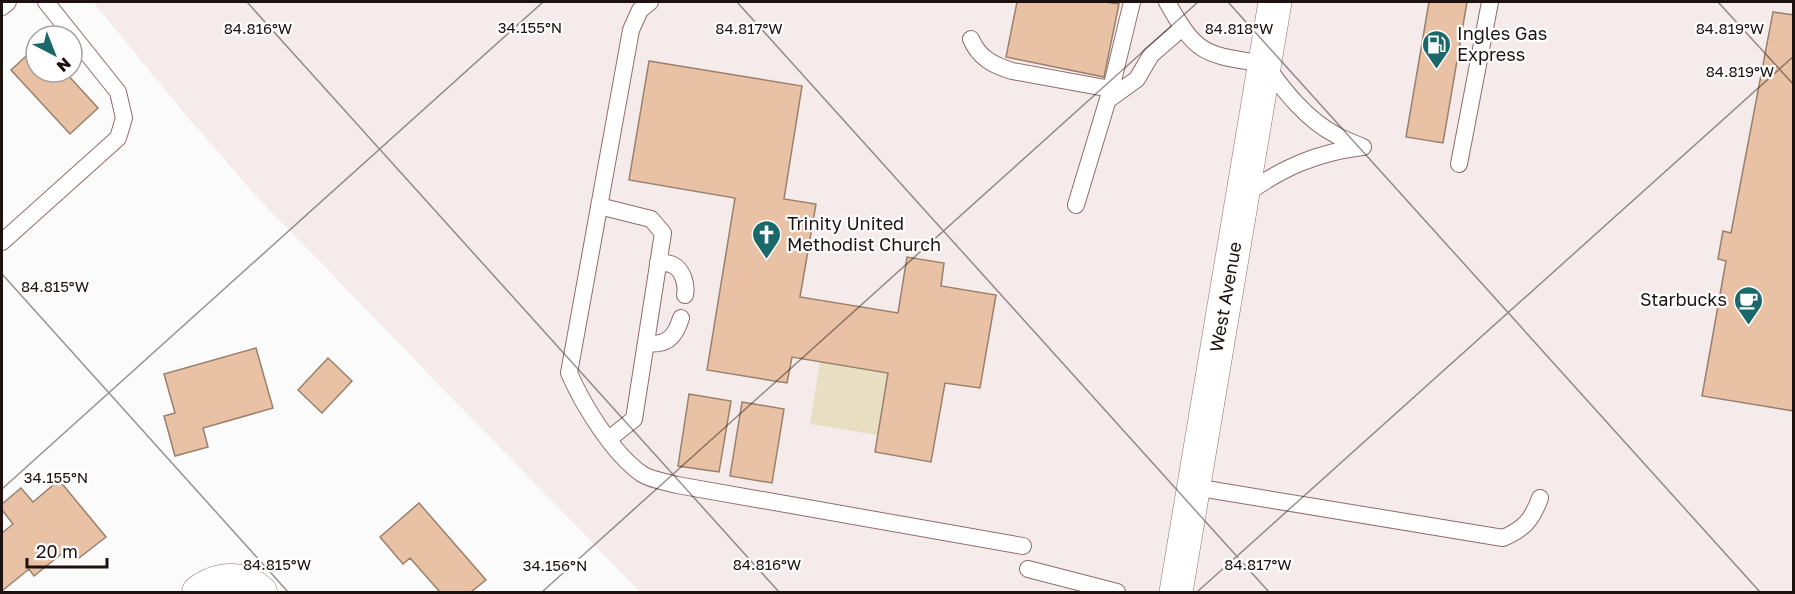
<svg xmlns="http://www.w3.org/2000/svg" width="1795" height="594" viewBox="0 0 1795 594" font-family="'Golos Text',sans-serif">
<rect width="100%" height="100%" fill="#fbfbfb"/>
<path fill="#f4ebea" d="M93 2H1793V592H640L257 197 186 115Z"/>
<path fill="#e8dfc3" d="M820 362 888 373 878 435 810 424Z"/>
<path fill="#e9c1a4" stroke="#99806d" stroke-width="1.5" d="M1017 2H1105L1119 4 1104 77 1006 57Z
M1429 2H1467L1443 143 1406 137Z
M1773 12 1794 15V411L1702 396 1726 261 1718 259 1723 231 1731 233Z
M36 47V72H65L98 108 70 134 11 70Z
M649 61 802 86 784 199 816 204 800 297 898 313 907 257 944 263 941 286 996 295 980 388 945 383 931 462 875 452 888 373 792 357 787 383 707 370 735 198 629 180Z
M256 348 273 408 203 428 208 447 175 456 164 416 175 413 164 374Z
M328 358 352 381 322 413 298 390Z
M689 394 731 401 719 472 678 466Z
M742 402 784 409 772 483 730 476Z
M59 480 106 537 79 558 70 547 34 576 29 569 2 591V533L13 524 2 510V504L21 488 33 502Z
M419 503 486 580 471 592H440L410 558 403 564 380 537Z"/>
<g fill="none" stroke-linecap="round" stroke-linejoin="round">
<defs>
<path id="service" d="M650 2 640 10 631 30 569 373C583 405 613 454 642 474 651 480 667 482 677 485L1023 546
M1167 2C1198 57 1205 54 1265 64 1284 91 1307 120 1336 135 1345 140 1354 143 1363 147
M2 7 8 2
M971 39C979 58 993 65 1012 71L1111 89 1132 2
M1108 100 1137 79 1151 55 1182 28
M1459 164 1490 2
M1243 196C1282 168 1315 153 1362 147
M1076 205 1111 89
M599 206 651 219 663 233 634 419 609 439
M2 242 118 138 124 118 118 92 46 2
M658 262C663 263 669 263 673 265 683 270 687 285 685 295
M646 343C666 346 675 338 681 318
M1194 487 1503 538C1524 529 1532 520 1540 498
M1028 569 1117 592"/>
<path id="minor" d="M198 592C217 577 243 575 261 592"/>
<path id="primary" d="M1176 592 1275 2"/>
</defs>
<use href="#service" stroke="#8e6d6b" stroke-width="18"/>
<use href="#minor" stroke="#8e6d6b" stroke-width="33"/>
<use href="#primary" stroke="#8e6d6b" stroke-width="34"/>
<use href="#service" stroke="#fff" stroke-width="16"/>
<use href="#minor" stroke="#fff" stroke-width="32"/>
<use href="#primary" stroke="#fff" stroke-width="33"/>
</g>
<path fill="none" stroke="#1e1211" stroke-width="1.5" stroke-opacity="0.45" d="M247 2 779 592M737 2 1269 592M1228 2 1760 592M1718 2 1794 85M2 274 288 592M2 489 543 2M542 592 1198 2M1197 592 1794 56"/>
<defs>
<symbol id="fuel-pin" viewBox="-11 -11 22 30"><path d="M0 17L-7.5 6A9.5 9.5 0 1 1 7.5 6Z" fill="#1b686a" stroke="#fff"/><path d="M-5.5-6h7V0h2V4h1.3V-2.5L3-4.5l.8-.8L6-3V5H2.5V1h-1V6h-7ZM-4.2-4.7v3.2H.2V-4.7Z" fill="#fff"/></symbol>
<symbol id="church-pin" viewBox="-11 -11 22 30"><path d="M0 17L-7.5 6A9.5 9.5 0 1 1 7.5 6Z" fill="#1b686a" stroke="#fff"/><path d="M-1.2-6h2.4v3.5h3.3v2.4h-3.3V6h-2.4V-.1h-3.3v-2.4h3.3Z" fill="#fff"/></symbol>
<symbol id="cafe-pin" viewBox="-11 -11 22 30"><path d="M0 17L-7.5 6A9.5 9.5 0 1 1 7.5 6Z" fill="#1b686a" stroke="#fff"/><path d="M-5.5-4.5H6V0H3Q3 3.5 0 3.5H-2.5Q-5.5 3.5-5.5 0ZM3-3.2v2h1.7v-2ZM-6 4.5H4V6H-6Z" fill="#fff"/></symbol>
</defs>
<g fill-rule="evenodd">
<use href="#fuel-pin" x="1420" y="28" width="33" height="45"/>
<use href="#church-pin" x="750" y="218" width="33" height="45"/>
<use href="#cafe-pin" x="1732" y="284" width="33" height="45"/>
</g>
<g text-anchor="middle" stroke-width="4.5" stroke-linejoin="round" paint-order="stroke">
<g font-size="18" fill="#1e1211" stroke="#fff" text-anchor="start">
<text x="1457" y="40">Ingles Gas<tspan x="1457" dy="21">Express</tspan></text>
<text x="787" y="230">Trinity United<tspan x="787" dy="21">Methodist Church</tspan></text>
<text x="1727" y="306" text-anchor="end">Starbucks</text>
</g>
<g font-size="18" fill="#1e1211" stroke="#fff">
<text transform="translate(1226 297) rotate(-80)" y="6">West Avenue</text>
</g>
</g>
<g font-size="15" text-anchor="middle" fill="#1e1211" stroke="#fff" stroke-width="4.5" stroke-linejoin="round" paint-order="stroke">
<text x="530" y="33">34.155°N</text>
<text x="1730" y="34">84.819°W</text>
<text x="258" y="34">84.816°W</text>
<text x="749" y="34">84.817°W</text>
<text x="1239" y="34">84.818°W</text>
<text x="1740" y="77">84.819°W</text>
<text x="55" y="292">84.815°W</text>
<text x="56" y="483">34.155°N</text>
<text x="277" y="570">84.815°W</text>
<text x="767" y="570">84.816°W</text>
<text x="1258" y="570">84.817°W</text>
<text x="555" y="571">34.156°N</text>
</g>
<rect width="1795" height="594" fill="none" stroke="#1e1211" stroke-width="6"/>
<g transform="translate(54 54) rotate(138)"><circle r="28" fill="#ffffff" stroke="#a5a0a0" stroke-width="1.5"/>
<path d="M0-4.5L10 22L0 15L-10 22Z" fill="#1b686a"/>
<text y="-9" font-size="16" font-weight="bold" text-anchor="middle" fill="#1e1211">N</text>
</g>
<path d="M27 558v9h80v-9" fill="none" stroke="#1e1211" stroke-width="3"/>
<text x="36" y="558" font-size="18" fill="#1e1211" stroke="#ffffff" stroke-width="4.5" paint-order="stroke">20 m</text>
</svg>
